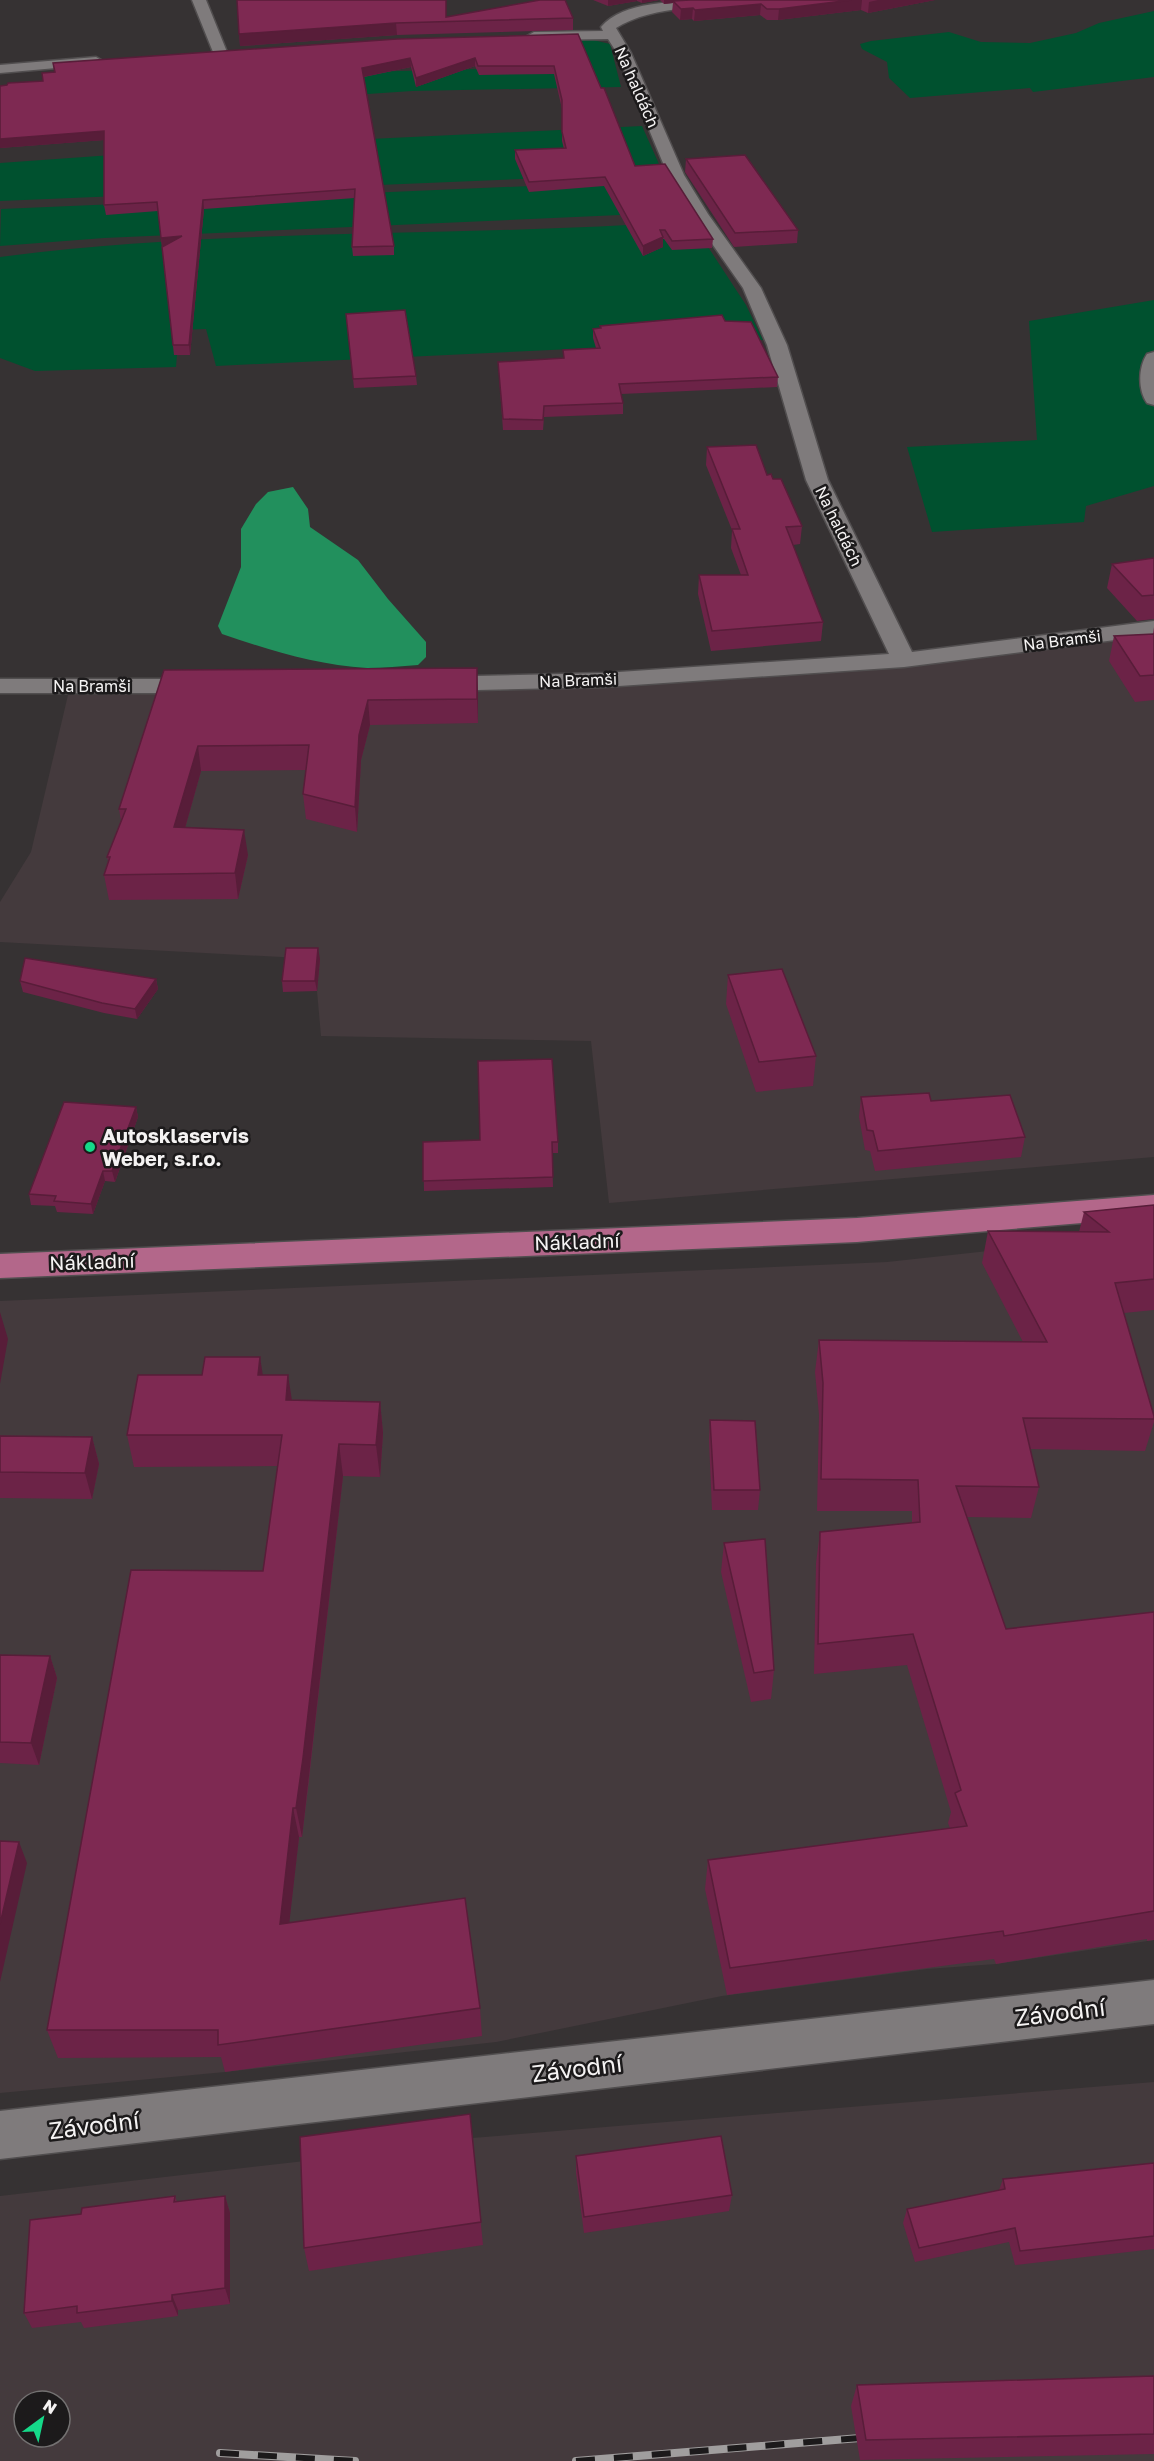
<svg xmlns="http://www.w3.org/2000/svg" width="1154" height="2461" viewBox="0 0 1154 2461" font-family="'Golos Text',sans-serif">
<rect width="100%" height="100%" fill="#363233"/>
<path fill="#443a3d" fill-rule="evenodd" d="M1154 636V1157L609 1203 591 1041 321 1036 317 991 319 959 0 942V902L31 852 68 695 538 689 922 665Z
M1154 1233V1940L996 1964 927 1969 722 1996 496 2042 225 2072 0 2093V1301L887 1262Z
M1154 2082V2461H0V2196L305 2161 472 2138ZM24 2401H60V2437H24Z"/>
<path fill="#00512f" d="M1154 11V77L1033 92 1030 88 910 98 889 78 887 62 862 49 860 44 871 41 949 32 981 42 1030 43 1076 33 1099 23Z
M589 39 610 44 621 87 412 91 0 119 284 74 478 69 474 42Z
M642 126 663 173 0 201V163L266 144Z
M667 180 687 212 104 238 0 246 1 209Z
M691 221 746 305 763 340 216 366 206 329 179 330 176 367 35 371 0 358V257C229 227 461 238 691 221Z
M1154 300V486L1086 506 1084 522 932 532 907 447 1037 440 1029 321Z"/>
<path fill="#22905d" d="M293 487 308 509 310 527 358 560 388 599 426 642V657L418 665C401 666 383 668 367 668 316 665 269 650 222 634L218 626 241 567V529L256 504 268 492Z"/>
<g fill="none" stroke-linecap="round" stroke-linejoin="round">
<defs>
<path id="street" d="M192 0H206L227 52 225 55 220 56 213 52Z
M707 0H785L778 4C730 7 656 2 616 28L631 53 684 175 708 214 761 288 787 345 828 480 912 652 1154 621V635L904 667 604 687 433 691 424 689 421 684 424 679 433 677 604 673 889 654 806 480 767 345 743 288 692 215 668 175 617 53 608 39 534 40 527 36 534 32 603 31 601 27C623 1 675 2 707 0Z
M96 57 103 61 101 64 0 73V65Z
M1154 352V405L1147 403C1138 390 1138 368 1147 354Z
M0 679H204L213 681 216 686 213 691 204 693H0Z
M1154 1980V2024L0 2159V2111Z"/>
<path id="primary" d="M1154 1195V1217L857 1242 0 1278V1254L857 1218Z"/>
</defs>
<use href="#street" stroke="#514e4f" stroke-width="3"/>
<use href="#primary" stroke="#514e4f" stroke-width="3"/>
<use href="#street" fill="#7f7b7c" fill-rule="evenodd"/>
<use href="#primary" fill="#b3678a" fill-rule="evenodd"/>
<defs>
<path id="rail" d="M220 2453 355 2461
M576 2461 872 2437"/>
</defs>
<use href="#rail" stroke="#a09e9e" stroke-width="8"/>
<use href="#rail" stroke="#1c1a1b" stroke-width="6" stroke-dasharray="19" stroke-linecap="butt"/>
</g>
<path fill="#6c2347" d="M237 0 446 17 573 18V30L397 35 240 46Z
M593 0H659L642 3 637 1 608 6Z
M660 0H935L868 13 861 10 778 20H767L760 15 694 21 692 19 680 20 672 12 673 3 664 4Z
M578 34 635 166 713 239 712 248 672 250 664 239H663V247L643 256 604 186 529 192 515 159V150L564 149 562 141V109L554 74 479 75 475 66 416 87 411 67 364 77 394 246V255L353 256 352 247 355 198 204 209 190 355H174L158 211 106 215 104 205V140L0 148V86L43 81 54 72 53 63Z
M686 159 798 230 797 243 734 247 685 172Z
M346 314 416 376 417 385 354 388Z
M725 321 778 377 777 387 621 394 623 403V414L544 417 543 430H503L498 362 563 358V350L596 348 593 338V329L600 328V326Z
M707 447 767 475 773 479 802 526 800 544 793 545 823 622 821 641 711 651 698 594 699 575H741L731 548 732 530 706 465Z
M1154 558V619L1137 621 1107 588 1112 564Z
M1154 627V700L1135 702 1109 661 1114 636 1153 634Z
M164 670 478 692V723L370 725 361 760 357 832 306 819 303 794 306 770 201 771 185 828 248 855 238 899 109 900 104 875 108 861 107 857 121 821 119 809Z
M320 959 317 991 283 992 282 981Z
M728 975 816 1056 813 1086 756 1092 726 1004Z
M156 979 158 989 137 1019 104 1013 23 992 20 981Z
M861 1097 931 1101 1025 1137 1021 1157 875 1171 870 1151 865 1150 859 1117Z
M136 1107 138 1117 115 1182 105 1181 93 1214 57 1212 55 1206 31 1205 29 1194Z
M423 1142H558V1153H552L553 1187 424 1191Z
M1154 1205V1310L1124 1313 1154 1416V1422L1145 1451 1030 1449 1039 1487 1031 1518 967 1517 1006 1629 1154 1612V1940L1147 1941V1939L996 1964 994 1959 727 1995 705 1889 708 1860 950 1828 948 1823 951 1812 907 1665 814 1674 816 1563 820 1532 912 1523V1511H817L819 1415 815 1372 819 1340 1023 1342 982 1263 988 1231 1079 1232 1084 1212Z
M263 1375 292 1400 380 1402 383 1433 380 1477 343 1476 308 1788 302 1837H299L289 1922 480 2008 482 2036 225 2072 221 2057 58 2058 47 2030 263 1571 278 1466 134 1467 127 1435Z
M710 1420 760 1490 758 1510H712L709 1441Z
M0 1436 92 1437 99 1464 92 1499 0 1498Z
M724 1543 774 1670 771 1699 751 1702 721 1572Z
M0 1655 50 1656 57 1678 39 1765 0 1763Z
M470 2114 483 2245 309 2271 304 2248Z
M576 2156 732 2195 729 2211 584 2233 576 2173Z
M1154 2163V2249L1015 2265 1009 2242 915 2262 903 2223 907 2209 999 2190 1003 2179Z
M175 2196 177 2202 225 2196 230 2213V2304L178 2310V2316L84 2328 81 2322 32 2328 24 2313 81 2214Z
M1154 2376V2454L860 2460 851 2406 857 2385Z"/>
<path fill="#581d39" d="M608 0H637V1L608 6Z
M642 0H659L642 3Z
M664 0H717L673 1V3L664 4Z
M851 0H862L861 10 778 20 779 9Z
M878 0H935L868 13 869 2Z
M761 4 760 15 694 21 695 10Z
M693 8 692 19 680 20 681 9Z
M396 23 397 35 240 46 239 34Z
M410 58 411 67 363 77 362 68Z
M475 58V66L416 87V78Z
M104 131 105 140 0 148V139Z
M203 200 204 209 190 355 189 345Z
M182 236 162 248 161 238Z
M663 237V247L643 256V246Z
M477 668 478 692V723L477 699Z
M368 700 370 725 361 760 357 832 355 807 359 735Z
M198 746 201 771 178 853 174 827Z
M244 830 248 855 238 899 235 873Z
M318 948 320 959 317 991 315 981Z
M156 979 158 989 137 1019 135 1009Z
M136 1107 138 1117 115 1182 112 1171Z
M103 1171 105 1181 93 1214 91 1204Z
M0 1312 8 1339 0 1384Z
M260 1357 265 1389 258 1375Z
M288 1375 293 1407 286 1400Z
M380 1402 383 1433 380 1477 376 1445Z
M92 1437 99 1464 92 1499 85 1473Z
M339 1444 343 1476 302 1837 296 1808Z
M50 1656 57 1678 39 1765 31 1743Z
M293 1808 299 1837 286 1952 280 1924Z
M19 1842 27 1863 0 1982V1924Z
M225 2196 230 2213V2304L225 2288Z
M172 2295 178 2310V2316L172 2301Z"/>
<path fill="#7e2952" stroke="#581d39" stroke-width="1.5" d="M237 0H446V17L540 0H565L573 18 396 23 239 34Z
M690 0H851L779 9H767L761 4 695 10 693 8 681 9 673 1Z
M578 34 601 88H604L635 166 665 164 713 239 672 241 665 230H660L663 237 643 246 605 177 529 182 515 150 566 148 562 132V100L554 66H478L475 58 416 78 410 58 362 68 394 246 352 247 355 189 203 200 189 345H173L162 247 182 236 161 238 157 202 104 205V131L0 139V86L7 85 8 83 43 81 42 73 55 72 53 63 397 39Z
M745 155 798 230 735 233 686 159Z
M405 310 416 376 353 379 346 314Z
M722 315 725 321 751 322 778 377 619 384 623 403 544 406 543 420 503 419 498 362 564 358 563 350 600 348 593 329 601 328 600 326Z
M756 445 767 475 771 474 773 479H781L802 526 786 527 823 622 712 631 699 575H748L732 529H740L707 447Z
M1154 558V595L1142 596 1112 564Z
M1154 634V675L1140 676 1114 636Z
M477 668V699L368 700 359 735 355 807 303 794 309 745 198 746 174 827 244 830 235 873 104 875 110 857H107L126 809H119L164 670Z
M286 948H318L315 981H282Z
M25 958 156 979 135 1009 102 1003 20 981Z
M782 969 816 1056 759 1062 728 975Z
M552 1059 558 1142H552L553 1177 423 1181V1142L480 1140 478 1061Z
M929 1093 931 1101 1010 1095 1025 1137 878 1151 873 1131 867 1130 861 1097Z
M64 1102 136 1107 112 1171H103L91 1204 54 1201 56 1196 29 1194Z
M1154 1205V1279L1115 1283 1154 1416V1419L1023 1418 1039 1487 956 1486 1006 1629 1154 1612V1911L1004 1936 1003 1931 730 1968 708 1860 967 1826 955 1793 961 1790 913 1634 818 1644 820 1532 920 1522 918 1480 821 1479 823 1383 819 1340 1047 1342 988 1231 1109 1232 1084 1212Z
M205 1357H260L258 1375H288L286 1400 380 1402 376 1445 339 1444 303 1758 296 1808H293L280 1924 465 1898 480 2008 218 2045V2030H47L131 1570 263 1571 282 1435H127L138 1375H202Z
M710 1420 755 1421 760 1490H714Z
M0 1436 92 1437 85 1473 0 1472Z
M765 1539 774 1670 754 1673 724 1543Z
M0 1655 50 1656 31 1743 0 1742Z
M0 1841 19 1842 0 1924Z
M470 2114 481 2222 304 2248 300 2137Z
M721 2136 732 2195 584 2217 576 2156Z
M1154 2163V2236L1020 2251 1015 2228 919 2248 907 2209 1005 2189 1003 2179Z
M175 2196 174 2202 225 2196V2288L172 2295V2301L77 2313V2306L24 2313 30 2220 81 2214 82 2208Z
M1154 2376V2434L866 2440 857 2385Z"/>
<circle fill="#15d989" stroke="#1c1a1b" stroke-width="2" cx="90" cy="1147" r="6"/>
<g text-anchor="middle" stroke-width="5" stroke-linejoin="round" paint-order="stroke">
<g font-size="16" fill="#f5f3f3" stroke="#1c1a1b">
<text transform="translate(637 87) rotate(66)" y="6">Na haldách</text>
<text transform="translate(839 526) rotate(64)" y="6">Na haldách</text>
<text transform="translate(1062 640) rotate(-7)" y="6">Na Bramši</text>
<text transform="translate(578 680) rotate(-2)" y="6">Na Bramši</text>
<text x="92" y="692">Na Bramši</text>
</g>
<g font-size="20" font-weight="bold" fill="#f5f3f3" stroke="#1c1a1b" text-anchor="start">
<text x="102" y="1143">Autosklaservis<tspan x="102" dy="23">Weber, s.r.o.</tspan></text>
</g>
<g font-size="20" fill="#f5f3f3" stroke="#1c1a1b">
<text transform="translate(577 1242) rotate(-2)" y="7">Nákladní</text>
<text transform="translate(92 1262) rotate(-2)" y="7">Nákladní</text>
</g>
<g font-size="24" fill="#f5f3f3" stroke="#1c1a1b">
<text transform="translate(1060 2013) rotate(-7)" y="8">Závodní</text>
<text transform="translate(577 2069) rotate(-7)" y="8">Závodní</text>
<text transform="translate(94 2126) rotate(-7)" y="8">Závodní</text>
</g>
</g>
<g transform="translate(42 2419) rotate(33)"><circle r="28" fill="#1c1a1b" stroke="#737171" stroke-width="1.5"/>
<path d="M0-4.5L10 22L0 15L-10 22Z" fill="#15d989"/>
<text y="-9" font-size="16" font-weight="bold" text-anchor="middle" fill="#f5f3f3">N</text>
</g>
</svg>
